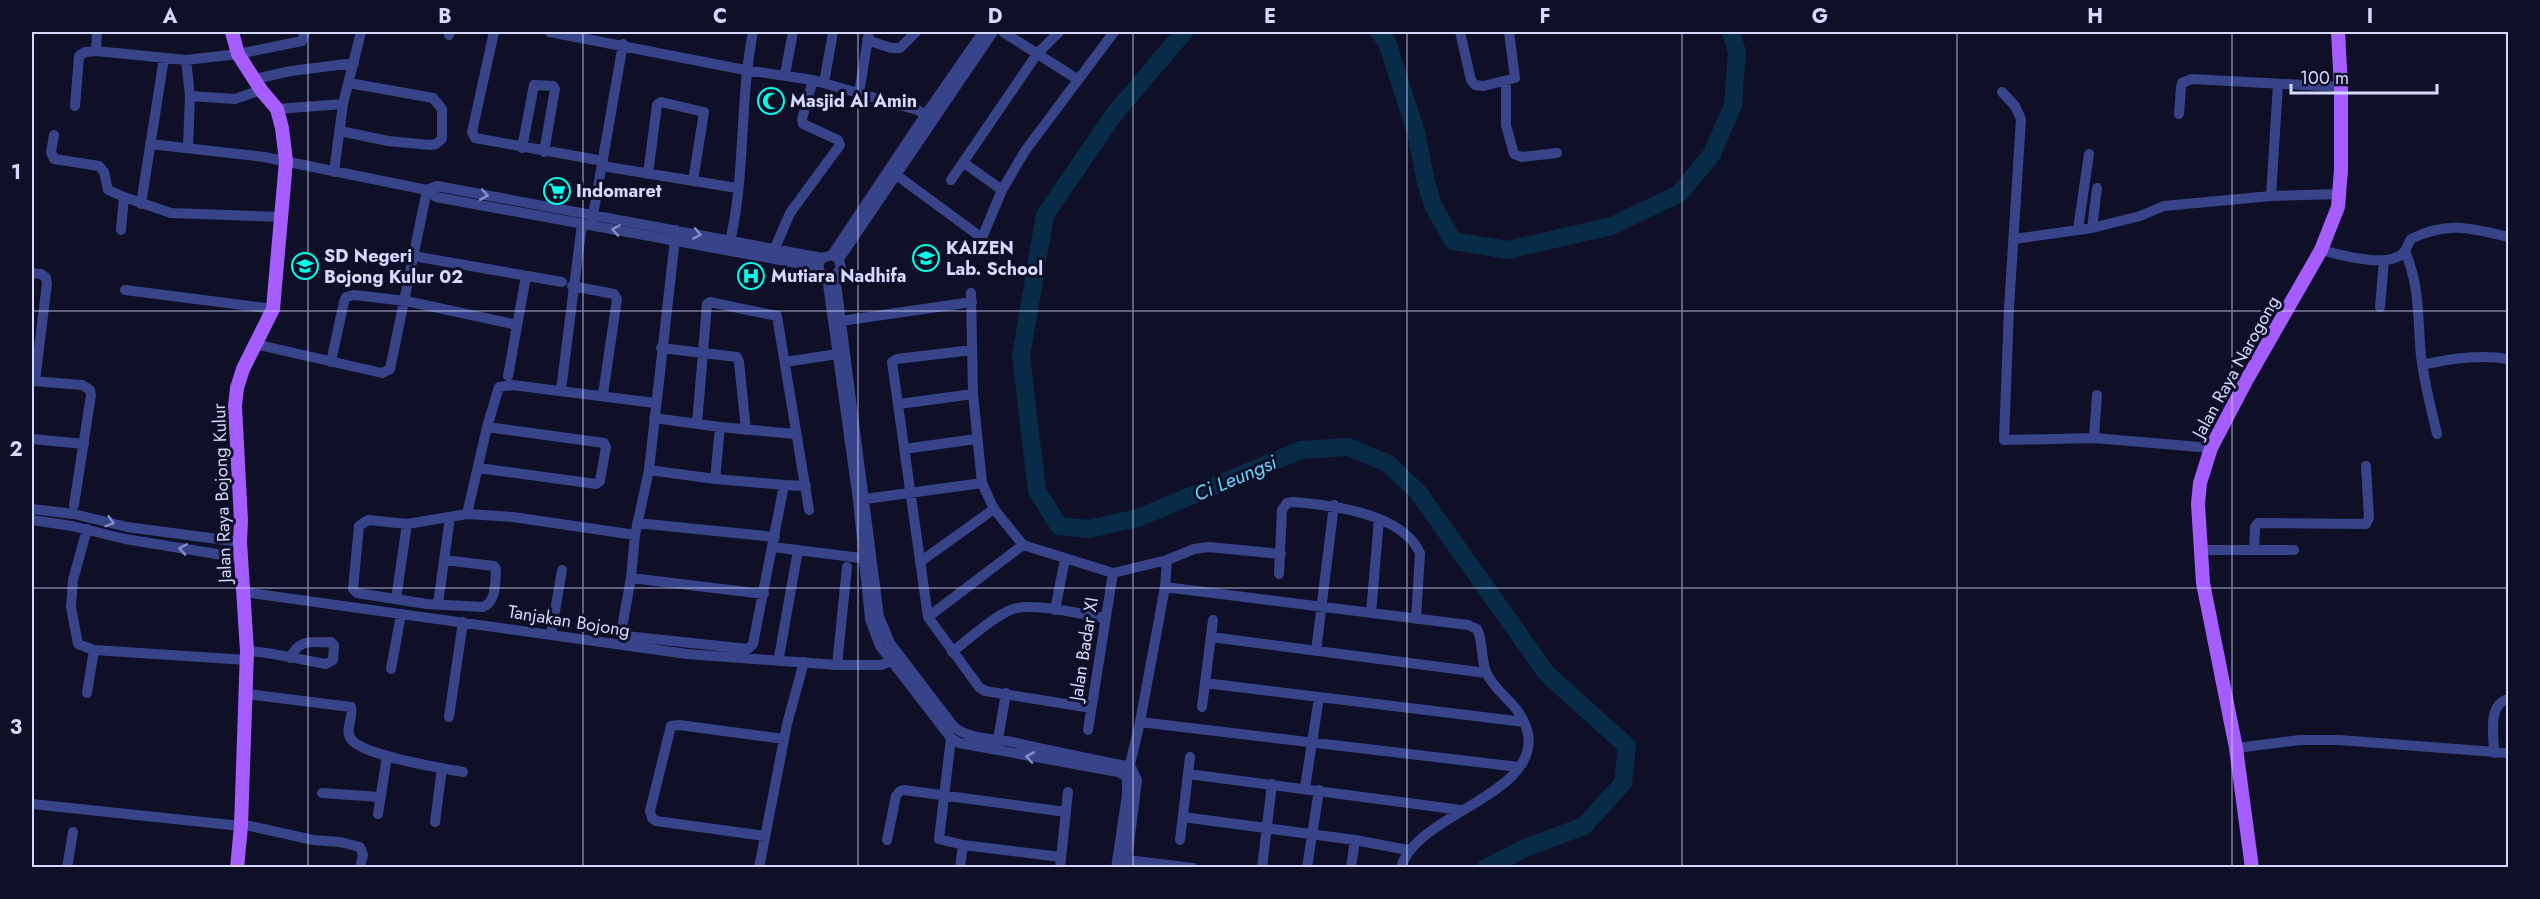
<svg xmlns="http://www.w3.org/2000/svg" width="2540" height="899" viewBox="0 0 2540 899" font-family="Jost,sans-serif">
<rect width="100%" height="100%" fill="#0f0f28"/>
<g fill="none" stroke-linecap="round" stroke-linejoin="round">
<path stroke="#082b48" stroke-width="18" d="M1184 32 1115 113 1045 215 1021 356 1037 491 1059 526 1088 529 1138 518 1301 450 1348 447 1387 463 1418 492 1547 674 1627 746 1623 783 1584 826 1525 848 1486 868
M1379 32 1387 42 1416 132 1426 183 1433 205 1453 241 1507 250 1612 226 1680 193 1712 154 1733 105 1737 52 1731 32"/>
<path stroke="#384489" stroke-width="10" d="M494 32 472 132 475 138 603 161
M550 32 745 70 813 80 917 110 933 118
M1003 32 1077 79
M1460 32 1471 80 1475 85 1484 86 1515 78 1509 32
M449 35 450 32
M867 40 891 48H900L916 32
M96 51 97 32
M186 60 190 96 235 99 261 90
M785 74 793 32
M254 79 291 71 354 63
M1506 81V125L1514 154 1522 157 1557 153
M824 83 833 32
M2002 92 2015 106 2021 119 2009 308 2004 440 2094 438 2211 448
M859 93 869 32
M75 106 79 56 85 52 96 51 186 60 238 54 302 41 305 32
M277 109 343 104
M2179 114 2181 87 2182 83 2192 79 2341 87
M340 131 388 141 430 145 436 144 442 139V109L433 98 349 83
M54 135 51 152 54 159 99 166 104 172 108 190 124 197 121 230
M150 144 264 157 427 190 436 197 818 267
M188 147 190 96
M522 148 534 85 553 86 555 89 544 152
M964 163 1002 190
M602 166 737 188
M334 172 343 104 361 32
M648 174 657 105 661 102 704 112 693 181
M895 174 982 238 1002 190 1025 151 1114 32
M951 180 1037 54 1059 32
M427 190 437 186 822 258
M2271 196 2278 84
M124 197 171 213 283 217
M141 204 164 58
M592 221 623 44
M2092 228 2097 188
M2078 229 2089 154
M676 230 649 470 635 535 631 578 621 633 626 636 748 649 753 644 784 485 806 486
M2014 239 2092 228 2140 216 2164 206 2271 196 2340 194
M729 246C746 178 739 102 753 32
M775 248 790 213 840 145 838 140 803 124 802 119 813 80
M2321 250C2340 255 2391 270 2405 251 2407 248 2408 243 2411 239 2447 221 2471 228 2508 237
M2405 251C2421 291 2417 315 2421 356 2424 382 2431 408 2437 434
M832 255 926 114 983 32
M413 256 562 282
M839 259 993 32
M32 273 41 274 46 278 47 283 35 381
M835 276 879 617 890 643 954 727C971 740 991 738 1012 742 1051 751 1091 759 1131 767L1137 780 1126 868
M827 277 835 276 841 268 839 259 832 255 822 258C816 266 818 273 827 277L858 500 870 619 880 646 951 738 959 743 1118 772 1127 777
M572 286 614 294 617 299 603 394
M125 290 273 309
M971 293 973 394 982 483 994 509 1023 545 1113 573 1167 560 1194 549 1209 547 1281 554
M2380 307 2384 260
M841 321 972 302
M255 344 382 373 390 369 427 190
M661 348 737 357 739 362 746 430
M972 350 897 359 892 362 928 617 979 687 985 691 1091 708
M331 362 344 302 346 297 354 295 406 301 517 325
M785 362 844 353
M2422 365C2451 358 2479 354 2508 359
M508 376 526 276
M32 381 82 385 90 390 91 395 74 505
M561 390 582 224
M899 404 973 394
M654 418 720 427 795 434
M697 424 707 304 710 302 777 316 809 510
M2094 438 2097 395
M32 439 84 444
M904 449 976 439
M478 468 596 484 600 481 606 447 604 443 487 427
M649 470 715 479 784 485
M715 479 720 427
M858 500 982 483
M32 509 74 514 127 527 240 542
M467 514 487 427 499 387 512 385 655 403
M32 520 72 526 125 539 241 558
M637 523 775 537
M87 529 73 580 71 607 78 644 94 650 247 660
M773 547 869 559
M2200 550H2294
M2254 550 2255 527 2258 523 2366 524 2369 518 2366 466
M444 560 494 566 496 569C495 582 497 601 483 607L427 604 357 593 353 589 359 526 368 520 407 524 467 514 513 517 635 535
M920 562 994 509
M1279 574 1282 510 1287 503 1293 502C1331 505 1402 513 1420 553L1416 619
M631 578 764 594
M1165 587 1468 625 1477 629C1484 642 1480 660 1487 674 1498 696 1522 705 1528 734 1539 795 1414 815 1401 868
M243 592 687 654 837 665H881L896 659
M396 599 407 524
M438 604 450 517
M1055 610 1065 559
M1371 613 1379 519
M928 617 1023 545
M551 634 562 570
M1211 637 1486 673
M247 651C273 652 300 660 326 664L333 660 334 645 331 642C311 643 300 638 290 658
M1316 651 1334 505
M952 652C969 639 994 616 1013 609 1033 602 1084 615 1105 618
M779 657 798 550
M837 665 847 567
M391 669 401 614
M1205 683 1524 722
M87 693 94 650
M247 694 351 707C354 717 344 730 351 739 363 756 442 768 463 772
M1202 707 1213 620
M449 717 463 622
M1140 722 1519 767
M1088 730 1113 573
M951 738 939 839 963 845 1061 857
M997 745 1006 693
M2236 748 2300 740H2339L2508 753
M2494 753C2494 735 2487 705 2508 699
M1188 774 1461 810
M1305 788 1319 697
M322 793 380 797
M32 804 241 826
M378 814 387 756
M1183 817 1355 840 1408 850
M435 822 442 768
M241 824 313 840 340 842 360 847 363 855 360 868
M765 836 656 821 652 818 650 811 671 726 679 725 784 739
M887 840 896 796 900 791 904 790 1066 812
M1180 840 1190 757
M1127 860 1193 868
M67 868 73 832
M759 868 787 724 804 662
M960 868 963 845
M1060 868 1068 792
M1116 868 1127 795V777L1140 722 1165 587 1167 560
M1262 868 1272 784
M1307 868 1319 790
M1351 868 1355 840"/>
<path stroke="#a55dff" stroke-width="14" d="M232 32 238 54 261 90 277 109 282 128 286 161 273 309 243 369 237 388 235 406 241 521 240 542 247 651 241 826 237 868
M2252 868 2236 748 2203 583 2198 504 2200 483 2211 448 2246 381 2321 250 2338 207 2341 170V87L2338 32"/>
</g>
<defs><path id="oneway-chevron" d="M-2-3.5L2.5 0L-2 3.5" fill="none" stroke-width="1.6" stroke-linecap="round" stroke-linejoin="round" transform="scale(1.5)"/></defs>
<g stroke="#878ec4">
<use href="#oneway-chevron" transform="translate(484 195) rotate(10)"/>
<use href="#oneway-chevron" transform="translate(616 230) rotate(-171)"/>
<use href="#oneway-chevron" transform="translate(697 234) rotate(11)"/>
<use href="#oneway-chevron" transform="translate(110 522) rotate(16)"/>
<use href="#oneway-chevron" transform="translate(183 549) rotate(-171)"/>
<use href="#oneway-chevron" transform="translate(1030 757) rotate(-170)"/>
</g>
<path fill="none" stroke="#d6d9ff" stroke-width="1.5" stroke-opacity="0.55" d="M308 32V868M583 32V868M858 32V868M1133 32V868M1407 32V868M1682 32V868M1957 32V868M2232 32V868M32 311H2508M32 588H2508"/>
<defs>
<symbol id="mosque-ring" viewBox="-11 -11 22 22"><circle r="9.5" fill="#0f0f28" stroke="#02ffea" stroke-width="1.5"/><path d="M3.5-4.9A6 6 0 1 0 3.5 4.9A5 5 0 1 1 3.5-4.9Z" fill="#02ffea"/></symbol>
<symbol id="supermarket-ring" viewBox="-11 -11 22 22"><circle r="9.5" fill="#0f0f28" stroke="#02ffea" stroke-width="1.5"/><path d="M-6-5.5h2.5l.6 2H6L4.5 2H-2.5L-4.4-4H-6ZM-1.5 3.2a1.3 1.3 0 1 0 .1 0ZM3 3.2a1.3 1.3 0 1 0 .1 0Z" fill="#02ffea"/></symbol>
<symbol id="school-ring" viewBox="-11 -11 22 22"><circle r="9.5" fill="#0f0f28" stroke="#02ffea" stroke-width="1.5"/><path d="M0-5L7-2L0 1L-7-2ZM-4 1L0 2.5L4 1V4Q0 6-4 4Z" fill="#02ffea"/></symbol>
<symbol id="hospital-ring" viewBox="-11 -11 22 22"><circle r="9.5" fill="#0f0f28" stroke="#02ffea" stroke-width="1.5"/><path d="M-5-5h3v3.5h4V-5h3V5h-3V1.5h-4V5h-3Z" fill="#02ffea"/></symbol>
</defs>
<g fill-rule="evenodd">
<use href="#mosque-ring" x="756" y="86" width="30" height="30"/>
<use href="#supermarket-ring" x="542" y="176" width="30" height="30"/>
<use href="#school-ring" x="911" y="243" width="30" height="30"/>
<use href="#school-ring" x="290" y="251" width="30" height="30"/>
<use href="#hospital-ring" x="736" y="261" width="30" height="30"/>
</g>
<g text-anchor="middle" stroke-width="6" stroke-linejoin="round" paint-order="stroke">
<g font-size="18" font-weight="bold" fill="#d6d9ff" stroke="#0f0f28" text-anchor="start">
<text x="790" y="107">Masjid Al Amin</text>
<text x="576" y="197">Indomaret</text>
<text x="946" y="254">KAIZEN<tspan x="946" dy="21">Lab. School</tspan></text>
<text x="324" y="262">SD Negeri<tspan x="324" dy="21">Bojong Kulur 02</tspan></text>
<text x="771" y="282">Mutiara Nadhifa</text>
</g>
<g font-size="18" fill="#d6d9ff" stroke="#0f0f28">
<text transform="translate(2236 367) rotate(-61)" y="6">Jalan Raya Narogong</text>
<text transform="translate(222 493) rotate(-92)" y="6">Jalan Raya Bojong Kulur</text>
<text transform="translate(569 621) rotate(9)" y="6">Tanjakan Bojong</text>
<text transform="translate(1084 649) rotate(-81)" y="6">Jalan Badar XI</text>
</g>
<g font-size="20" font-style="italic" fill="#64d4ff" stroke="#0f0f28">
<text transform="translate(1235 478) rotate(-23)" y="7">Ci Leungsi</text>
</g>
</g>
<rect width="2540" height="899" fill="none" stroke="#0f0f28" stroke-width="66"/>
<path d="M2291 84v9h146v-9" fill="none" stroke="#d6d9ff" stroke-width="3"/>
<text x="2300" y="84" font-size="18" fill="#d6d9ff" stroke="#0f0f28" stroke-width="4.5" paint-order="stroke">100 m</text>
<rect x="33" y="33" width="2474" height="833" fill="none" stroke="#d6d9ff" stroke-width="2"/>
<g font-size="20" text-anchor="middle" font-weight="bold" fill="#d6d9ff">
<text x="170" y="23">A</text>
<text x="445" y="23">B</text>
<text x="720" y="23">C</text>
<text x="995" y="23">D</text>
<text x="1270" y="23">E</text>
<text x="1545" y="23">F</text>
<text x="1820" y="23">G</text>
<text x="2095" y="23">H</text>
<text x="2370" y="23">I</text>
<text x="16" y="179">1</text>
<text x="16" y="456">2</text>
<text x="16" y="734">3</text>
</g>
</svg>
